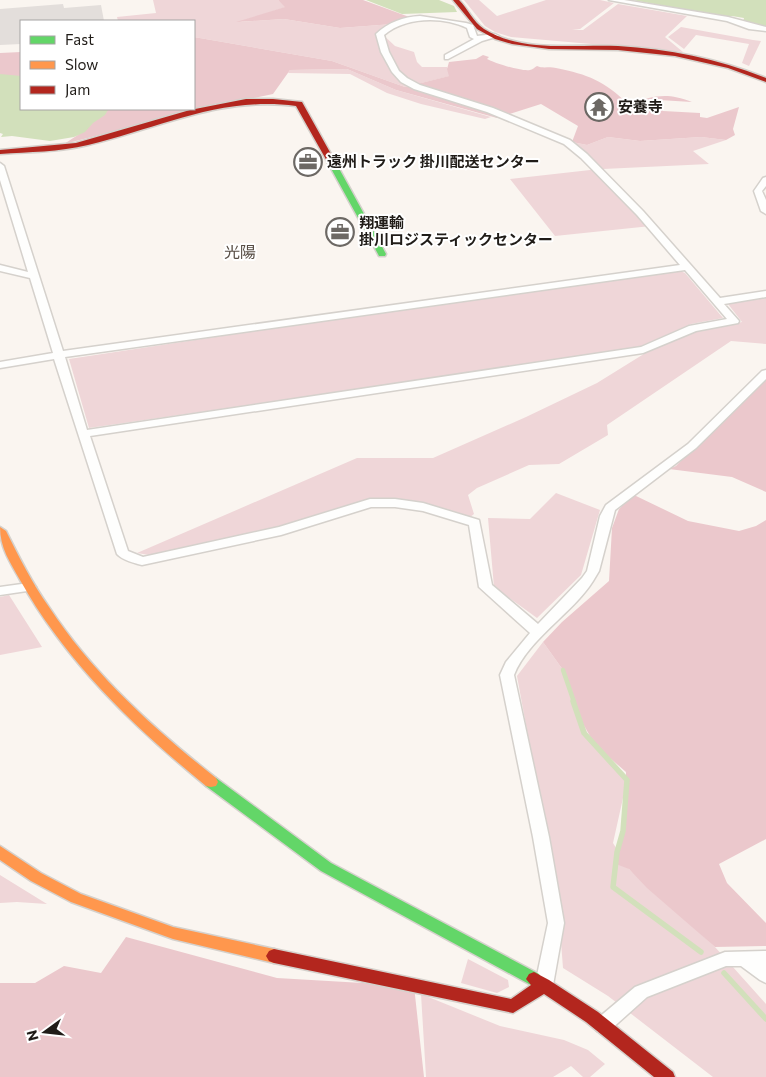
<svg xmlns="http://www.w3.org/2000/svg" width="766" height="1077" viewBox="0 0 766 1077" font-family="Commissioner,'Noto Sans JP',sans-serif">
<rect width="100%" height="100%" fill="#faf5f0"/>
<path fill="#efd6d8" d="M153 0H278L286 7 239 22 284 19 340 28 393 24 379 31 395 46 414 52 417 62 422 67H447L450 76 405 87 332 61 194 37V21H118L117 17 156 13Z
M464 0H479L497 16 546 0H600L614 3 580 29 572 30H583L618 4 687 16 665 37 683 52 511 37 495 32 485 26Z
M681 27 753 40 761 41 749 66 742 63 749 44 696 35 684 49 668 37Z
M347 69 396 90 491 117 485 119 421 104 387 93 350 74 288 73 290 70Z
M608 137 640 141 701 137 726 140 693 151 709 164 603 169 572 142 587 145Z
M599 169 651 226 555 236 510 179Z
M678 270 685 273 723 318 691 324 637 349 89 428 69 359 570 283Z
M766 298V344L731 341 607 425 608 435 559 464 529 465 477 488 468 495 474 514 469 518 438 507 385 499 281 529 155 556 137 553 357 458H433L526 417 597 383 647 352 698 331 742 322 728 304Z
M556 493 600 510 581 575 537 618 494 587 488 518 530 519Z
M9 595 42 647 0 655V597Z
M543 642 563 670 590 740 627 780 613 843 629 869 715 947 766 1004V1077H713L608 996 563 968C557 869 534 773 517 676Z
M0 875 47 904 17 902 0 903Z
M468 959 508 980 509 987 497 993 461 983Z
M421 994 500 1026 564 1040 588 1050 605 1064 590 1077H583L571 1066 553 1077H426Z"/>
<path fill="#ebc8cc" d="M278 0H363L412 18 393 24 340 28 284 19 236 22 285 7Z
M194 37 332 61 405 87 449 76 447 69 449 62 476 59 483 55 489 57 487 59C494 63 523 72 530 70 532 70 535 67 537 66 544 69 549 66 556 68 589 75 603 80 628 104 654 96 666 92 692 102L659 100 663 111 700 113V117L707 118 739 107 733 129 735 135 726 140 701 137 640 141 608 137 587 145 572 142 578 126 541 104 497 118 396 90 347 69 290 70 273 94 202 109 64 144 87 129 67 109H194Z
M21 52V109H0V53Z
M766 373V492L732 477 669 469 676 466Z
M634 495 688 521 739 531 756 526 766 520V839L719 864 727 883 766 923V946L715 947 647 888 629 869 616 864 626 806V772L595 745 577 713 563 670 543 642 562 622 609 581 612 528 619 509Z
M126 937 277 978 414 986 424 1077H0V983H35L64 966 101 973Z"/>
<path fill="#d2e0bb" d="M366 0H439L454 6 457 12 402 14Z
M632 0H766V27L743 22 744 18 732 16 727 17Z
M0 74 21 76V109L108 110 105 115 93 123 85 132 74 137 50 141 12 136 1 137 3 134 0 133Z"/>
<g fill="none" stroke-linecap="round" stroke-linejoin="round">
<path stroke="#d2e0bb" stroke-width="4.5" d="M563 670 574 702"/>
<path stroke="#d2e0bb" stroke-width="5.5" d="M573 701 584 733 627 780 623 831 617 852 613 887 701 952
M724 973 766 1019"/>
</g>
<path fill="#e3dedb" d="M63 4 64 8 101 5 104 21H21V44L0 45V9Z"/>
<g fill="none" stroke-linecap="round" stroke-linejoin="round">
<defs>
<path id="street" d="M609 0H624L728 17 766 27V31L749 29 727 21Z
M420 16 466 23 473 25 477 36 495 34 499 36 482 41 448 59H445V55L474 39 470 37 467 28C442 16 405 17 384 35L389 52 399 71 407 78 420 85 493 108 570 140 587 154 643 211 720 298 766 291V297L724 304 739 321 738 323 696 331 643 353 90 436 128 551 143 557 279 527 370 499H395L423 503 479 520 492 585 538 624 582 578 587 571 600 516 606 505 688 444 762 371 766 370V379L696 448 615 510 599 571 593 581C573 613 528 639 514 675L549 837 564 923 553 985 550 990 544 993 538 990 535 985 548 923 533 837 500 675 506 662 530 633 479 587 469 525 423 511 395 507H371L281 535 142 565C134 563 122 560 117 554L54 359 0 368V362L53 353 30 278 0 271V265L28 272 0 180V163L4 166 63 351 680 265 637 215 581 158 564 144 487 112 414 89 401 82 392 72 381 52 376 34C389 22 403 17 420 16ZM685 270 727 319 689 326 641 347 87 430 65 357Z
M766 177V186L762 191 766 200V214L761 211 754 191 763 178Z
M29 583 36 587 34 590 0 595V587Z
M766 951V983L760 980 741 966H726L647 997 609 1031 603 1033 597 1031 594 1025 597 1019 635 987 725 952Z"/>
<path id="fast" d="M329 161 336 163 386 254 385 256H379L378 254 328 163Z
M211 777 216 778 331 863 539 974 542 979 539 984 534 986 529 984 321 871 206 786 204 782 206 778Z"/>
<path id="slow" d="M0 527 6 531C19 557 32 583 49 607 93 674 154 729 216 778L218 782 216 786 211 787 206 786C134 727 66 662 20 580 10 562 0 548 0 527Z
M0 846 41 873 81 894 173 927 274 949 279 951 282 956 279 961 274 963 173 939 71 902 31 881 0 860Z"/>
<path id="jam" d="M453 0H459C468 9 473 22 484 29 522 53 575 44 618 46 669 49 719 59 766 78V82L728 68 675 56 618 50 549 49 512 44 495 39 477 29Z
M246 99H273L302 102 336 163 335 165 328 163 296 106C220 96 160 128 88 145 59 152 29 152 0 154V150L76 143 190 110Z
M274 949 511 999 531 985 526 979 529 974 534 972 549 980 598 1012 673 1072 675 1077H654L586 1022 544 994 513 1013 274 963 269 961 266 956 269 951Z"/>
</defs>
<use href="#street" stroke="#d5d1cc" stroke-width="3"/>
<use href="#fast" stroke="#d5d1cc" stroke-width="3"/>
<use href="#slow" stroke="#d5d1cc" stroke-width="3"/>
<use href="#jam" stroke="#d5d1cc" stroke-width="3"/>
<use href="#street" fill="#fefefd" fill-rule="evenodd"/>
<use href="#fast" fill="#63d668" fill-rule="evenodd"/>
<use href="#slow" fill="#ff974d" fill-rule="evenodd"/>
<use href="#jam" fill="#b3261e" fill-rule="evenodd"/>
</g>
<defs>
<symbol id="temple-ring" viewBox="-11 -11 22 22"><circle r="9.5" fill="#fff" stroke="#6c6864" stroke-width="1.5"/><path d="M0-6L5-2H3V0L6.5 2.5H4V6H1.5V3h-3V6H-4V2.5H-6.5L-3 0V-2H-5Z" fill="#6c6864"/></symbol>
<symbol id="office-ring" viewBox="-11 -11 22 22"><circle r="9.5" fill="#fff" stroke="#6c6864" stroke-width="1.5"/><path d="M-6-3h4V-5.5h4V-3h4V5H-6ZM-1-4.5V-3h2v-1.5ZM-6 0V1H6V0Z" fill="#6c6864"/></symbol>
</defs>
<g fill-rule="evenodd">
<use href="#temple-ring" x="583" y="91" width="32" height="32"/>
<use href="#office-ring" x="292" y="146" width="32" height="32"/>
<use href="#office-ring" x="324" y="216" width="32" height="32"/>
</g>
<g text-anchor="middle" stroke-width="4" stroke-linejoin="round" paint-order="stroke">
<g font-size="15" font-weight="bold" fill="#201c18" stroke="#fff" text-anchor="start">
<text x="618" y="112">安養寺</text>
<text x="327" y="167">遠州トラック 掛川配送センター</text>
<text x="359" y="228">翔運輸<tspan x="359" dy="17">掛川ロジスティックセンター</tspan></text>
</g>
<g font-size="16" fill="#574d44" stroke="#fff">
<text x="240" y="258">光陽</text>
</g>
</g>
<rect x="20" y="20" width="175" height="90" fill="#ffffff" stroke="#a6a4a3"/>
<rect x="30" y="36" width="25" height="8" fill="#63d668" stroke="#a6a4a3"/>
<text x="65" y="45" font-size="15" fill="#201c18">Fast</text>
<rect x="30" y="61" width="25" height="8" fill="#ff974d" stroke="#a6a4a3"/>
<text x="65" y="70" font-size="15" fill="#201c18">Slow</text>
<rect x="30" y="86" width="25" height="8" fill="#b3261e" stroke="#a6a4a3"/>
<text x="65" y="95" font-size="15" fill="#201c18">Jam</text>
<g transform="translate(45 1032) rotate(255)" stroke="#ffffff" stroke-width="4" paint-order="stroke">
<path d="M0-4L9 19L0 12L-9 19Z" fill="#201c18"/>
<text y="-8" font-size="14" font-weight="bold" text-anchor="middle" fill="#201c18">N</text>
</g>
</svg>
